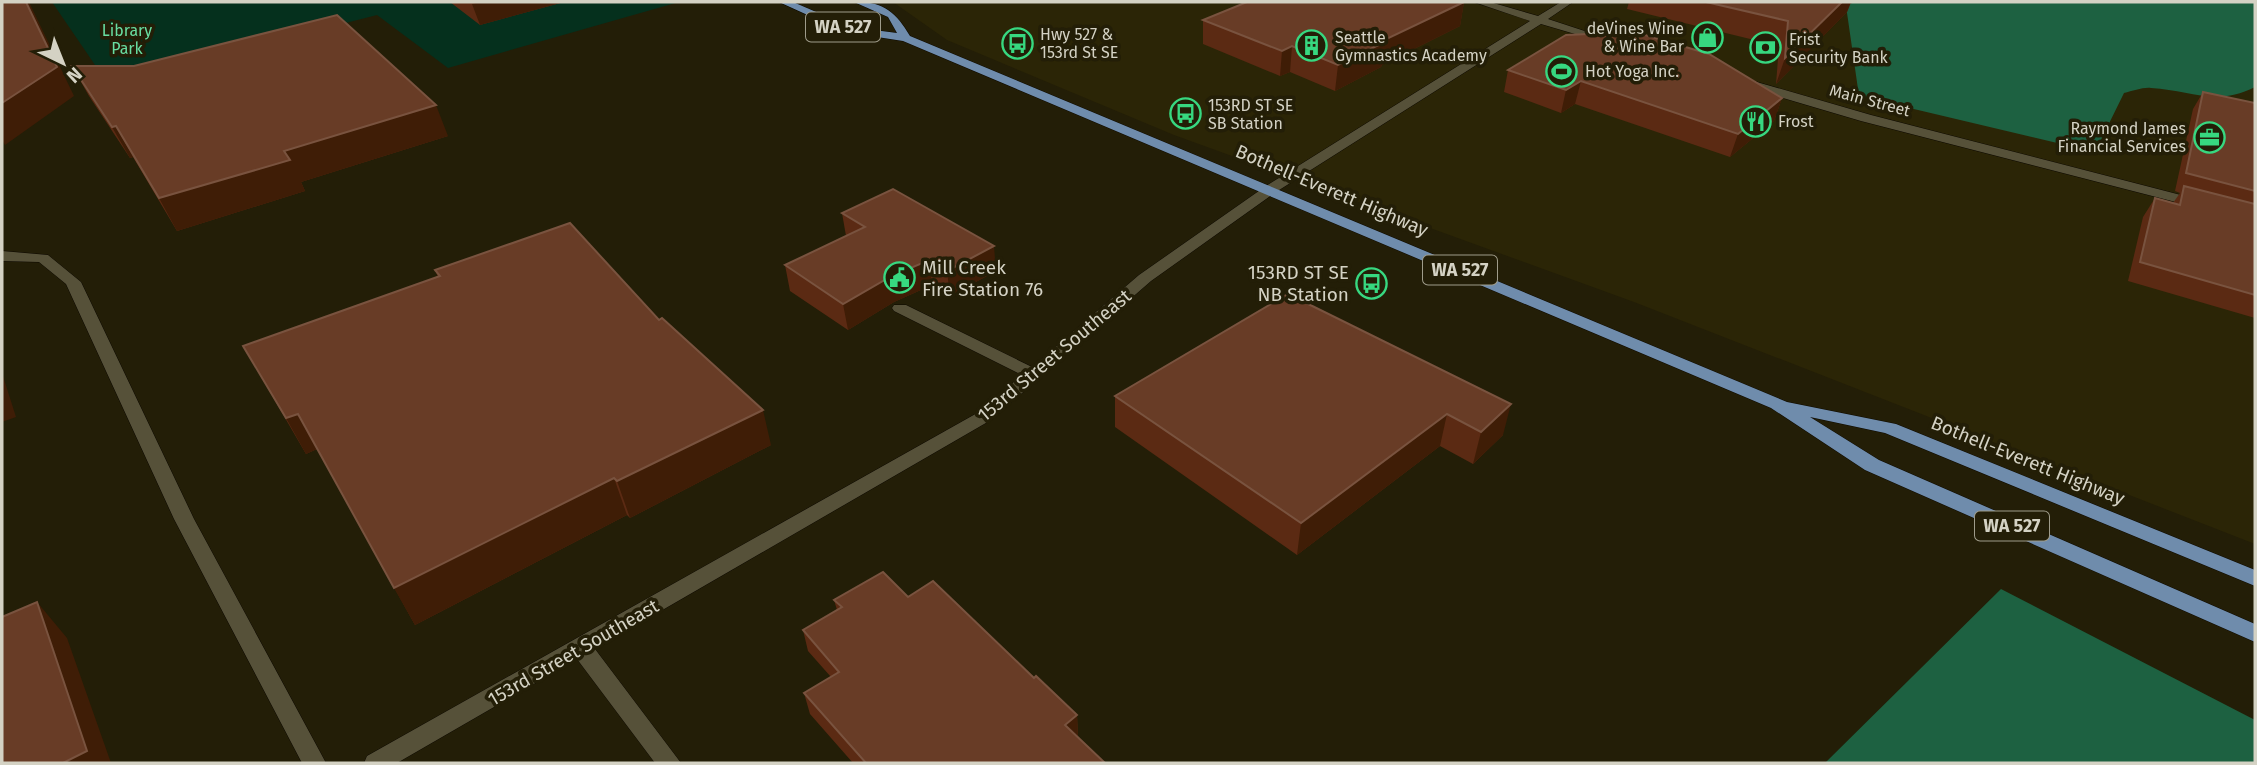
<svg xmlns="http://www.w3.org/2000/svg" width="2257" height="765" viewBox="0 0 2257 765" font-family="'Fira Sans',sans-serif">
<rect width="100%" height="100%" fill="#231e07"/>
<path fill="#2b2506" d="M893 2H2030L2255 82V544L1634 302 1174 135 947 40Z"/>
<path fill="#05301d" d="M52 2H679L448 68 377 15 108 84Z"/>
<path fill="#1d6141" d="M1854 2H2255V87C2216 107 2190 90 2151 88 2143 87 2133 91 2124 93L2095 152 1859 96 1846 6Z
M2001 589 2255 720V763H1825Z"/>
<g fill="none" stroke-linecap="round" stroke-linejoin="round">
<defs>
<path id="minor" d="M1474 2H1490L1538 16 1561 2H1573L1548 19 1615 41 1609 44 1541 24 1276 192 1151 281 991 420 595 649 681 763H655L577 659 397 763H364L367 756 979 412 1022 375 894 311 892 308 894 305H906L1032 367 1139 275 1266 186 1530 21Z
M1743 78 1871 115 2204 201 2206 204 2199 208 1861 121 1739 85 1737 82Z
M2 251 48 255 81 282 194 519 326 763H302L174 519 66 284 39 262 2 261Z"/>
<path id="major" d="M779 2H793L851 27 897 33 888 17 854 2C883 1 896 12 910 36L1787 402 1896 424 2255 570V586L1885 433 1810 417 1879 460 2255 624V642L1865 470 1771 408 903 41 845 32Z"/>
</defs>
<use href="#minor" stroke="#0c0800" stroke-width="1"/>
<use href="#major" stroke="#0c0800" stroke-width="1"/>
<use href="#minor" fill="#565139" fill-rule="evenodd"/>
<use href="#major" fill="#6f8cac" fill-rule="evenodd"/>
</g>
<path fill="#5b2a13" d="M450 2H564L480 25Z
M1464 2 1460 26 1382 65 1381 67 1335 91 1290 72 1280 76 1203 44V20Z
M1629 2H1851L1847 12 1776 84 1779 46 1627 9Z
M72 66 448 136 301 182 305 191 177 231 133 157 130 158 89 96Z
M1508 70 1782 98 1774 121 1730 157 1575 104 1561 113 1504 92Z
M2203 92 2255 103V318L2128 281 2143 217 2155 198 2173 203 2180 193 2175 191 2193 109Z
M842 213 996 271 950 296 932 285 894 302 848 330 790 291 785 265 846 236Z
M435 270 771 445 630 518 627 515 415 625 317 449 306 454 243 346 438 277Z
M1288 294 1503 435 1473 464 1440 446 1297 555 1115 427V396Z
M908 597 1034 678 1077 715 1078 736H1077L1105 763H853L810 714 804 693 831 677 808 651 803 630 837 610 834 600Z"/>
<path fill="#3f1d06" d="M26 2H29L74 96 5 145 2 140V103Z
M480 2H564L480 25 472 4Z
M1464 2 1460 26 1382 65 1381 67 1335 91 1338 65 1382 41Z
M1842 2H1851L1847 12 1776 84 1785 58Z
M1292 46 1290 72 1280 76 1282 51Z
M1581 81 1575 104 1561 113 1566 90Z
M1782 98 1774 121 1730 157 1738 134Z
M436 105 448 136 301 182 305 191 177 231 159 198 284 151Z
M116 126 133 157 130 158 112 127Z
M994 246 996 271 950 296 947 271Z
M929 260 932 285 894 302 848 330 843 304 890 277Z
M2 373 16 417 2 422Z
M1511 404 1503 435 1473 464 1481 432Z
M763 410 771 445 630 518 617 481Z
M298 414 317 449 306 454 286 418Z
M1447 414 1440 446 1297 555 1301 523Z
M614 478 627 515 415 625 394 588Z
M37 602 67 638 111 763H63Z
M1077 715 1078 736 1066 745 1065 725Z"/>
<path fill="#683c26" stroke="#79533f" stroke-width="2" d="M2 2H26L57 67 2 103Z
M1247 2H1464L1382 41 1385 42 1338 65 1292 46 1282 51 1203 20Z
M1706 2H1842L1785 58 1788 21Z
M337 15 436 105 284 151 290 160 159 198 116 126 112 127 72 66H134Z
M1635 32 1709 54 1782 98 1738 134 1581 81 1566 90 1508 70 1566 35Z
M2203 92 2255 103V191L2186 173Z
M2184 186 2255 204V295L2140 262 2155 198 2180 205Z
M893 189 994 246 947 271 929 260 890 277 843 304 785 265 865 227 842 213Z
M570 223 659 320 662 318 763 410 617 481 614 478 394 588 298 414 286 418 243 346 440 276 435 270Z
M1288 294 1511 404 1481 432 1447 414 1301 523 1115 396Z
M883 572 908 597 933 581 1034 678 1036 676 1077 715 1065 725 1105 763H866L804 693 839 672 803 630 842 607 834 600Z
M37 602 87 751 63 763H2V617Z"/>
<defs>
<symbol id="shop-ring" viewBox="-11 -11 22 22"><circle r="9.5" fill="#231e07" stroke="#37d880" stroke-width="1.5"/><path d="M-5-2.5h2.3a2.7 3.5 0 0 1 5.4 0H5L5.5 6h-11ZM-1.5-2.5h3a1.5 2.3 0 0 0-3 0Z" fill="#37d880"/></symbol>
<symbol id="bus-ring" viewBox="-11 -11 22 22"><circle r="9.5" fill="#231e07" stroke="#37d880" stroke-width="1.5"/><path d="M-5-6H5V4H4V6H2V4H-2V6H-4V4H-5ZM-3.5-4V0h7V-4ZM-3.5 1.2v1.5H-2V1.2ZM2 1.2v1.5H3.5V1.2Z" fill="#37d880"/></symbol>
<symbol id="building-ring" viewBox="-11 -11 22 22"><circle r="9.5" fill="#231e07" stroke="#37d880" stroke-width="1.5"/><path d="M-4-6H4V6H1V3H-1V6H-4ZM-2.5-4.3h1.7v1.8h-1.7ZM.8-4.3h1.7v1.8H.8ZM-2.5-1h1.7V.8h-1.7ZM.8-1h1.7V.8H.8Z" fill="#37d880"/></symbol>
<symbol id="bank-ring" viewBox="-11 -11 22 22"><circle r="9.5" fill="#231e07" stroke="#37d880" stroke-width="1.5"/><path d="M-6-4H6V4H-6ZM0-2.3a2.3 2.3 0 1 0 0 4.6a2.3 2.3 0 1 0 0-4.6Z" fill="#37d880"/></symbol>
<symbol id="stadium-ring" viewBox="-11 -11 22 22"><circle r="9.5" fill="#231e07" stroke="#37d880" stroke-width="1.5"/><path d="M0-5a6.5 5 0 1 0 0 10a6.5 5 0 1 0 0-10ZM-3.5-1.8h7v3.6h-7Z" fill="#37d880"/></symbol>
<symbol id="restaurant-ring" viewBox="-11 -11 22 22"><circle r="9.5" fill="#231e07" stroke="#37d880" stroke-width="1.5"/><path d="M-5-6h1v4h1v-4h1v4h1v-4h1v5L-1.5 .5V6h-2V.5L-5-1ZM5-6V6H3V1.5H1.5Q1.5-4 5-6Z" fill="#37d880"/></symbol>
<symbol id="office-ring" viewBox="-11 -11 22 22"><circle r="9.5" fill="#231e07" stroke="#37d880" stroke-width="1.5"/><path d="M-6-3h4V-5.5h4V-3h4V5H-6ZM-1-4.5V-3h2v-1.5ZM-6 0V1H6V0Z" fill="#37d880"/></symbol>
<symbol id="civic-ring" viewBox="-11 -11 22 22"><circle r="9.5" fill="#231e07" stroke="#37d880" stroke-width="1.5"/><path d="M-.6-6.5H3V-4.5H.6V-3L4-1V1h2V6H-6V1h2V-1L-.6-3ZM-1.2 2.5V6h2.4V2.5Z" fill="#37d880"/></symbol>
</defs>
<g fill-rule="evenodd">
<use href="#shop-ring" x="1690" y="20" width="35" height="35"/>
<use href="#bus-ring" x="1000" y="26" width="35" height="35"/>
<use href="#building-ring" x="1294" y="28" width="35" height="35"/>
<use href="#bank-ring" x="1748" y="30" width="35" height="35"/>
<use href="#stadium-ring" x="1544" y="54" width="35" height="35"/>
<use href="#bus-ring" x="1168" y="96" width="35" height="35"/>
<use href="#restaurant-ring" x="1738" y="104" width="35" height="35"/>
<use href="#office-ring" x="2192" y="120" width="35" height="35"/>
<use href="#civic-ring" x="882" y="260" width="35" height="35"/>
<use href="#bus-ring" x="1354" y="266" width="35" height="35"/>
</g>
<g text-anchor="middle" stroke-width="7" stroke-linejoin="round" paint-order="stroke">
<g font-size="16" fill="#d4d2c4" stroke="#231e07" text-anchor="start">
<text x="1684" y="34" text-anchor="end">deVines Wine<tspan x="1684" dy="18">&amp; Wine Bar</tspan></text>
<text x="1040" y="40">Hwy 527 &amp;<tspan x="1040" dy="18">153rd St SE</tspan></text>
<text x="1335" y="43">Seattle<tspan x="1335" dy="18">Gymnastics Academy</tspan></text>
<text x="1789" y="45">Frist<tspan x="1789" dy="18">Security Bank</tspan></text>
<text x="1585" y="77">Hot Yoga Inc.</text>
<text x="1208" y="111">153RD ST SE<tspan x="1208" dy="18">SB Station</tspan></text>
<text x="1778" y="127">Frost</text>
<text x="2186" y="134" text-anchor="end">Raymond James<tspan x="2186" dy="18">Financial Services</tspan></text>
</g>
<g font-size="16" fill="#68dda1" stroke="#231e07">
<text x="127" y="36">Library<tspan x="127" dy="18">Park</tspan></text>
</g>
<g font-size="16" fill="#d4d2c4" stroke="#231e07">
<text transform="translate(1870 100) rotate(15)" y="6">Main Street</text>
</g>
<g fill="#231e07" stroke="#9f9c8b" stroke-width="2">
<rect x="806" y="12.5" width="74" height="29" rx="5"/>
<rect x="1423" y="255.5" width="74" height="29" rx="5"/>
<rect x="1975" y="511.5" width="74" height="29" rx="5"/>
</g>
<g font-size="18" font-weight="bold" fill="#d4d2c4">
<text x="843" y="33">WA 527</text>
<text x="1460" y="276">WA 527</text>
<text x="2012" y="532">WA 527</text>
</g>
<g font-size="19" fill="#d4d2c4" stroke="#231e07">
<text transform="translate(1332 190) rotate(23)" y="7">Bothell-Everett Highway</text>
<text transform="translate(1054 355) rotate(-40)" y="7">153rd Street Southeast</text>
<text transform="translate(2028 460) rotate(22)" y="7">Bothell-Everett Highway</text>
<text transform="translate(573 652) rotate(-30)" y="7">153rd Street Southeast</text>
</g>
<g font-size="19" fill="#d4d2c4" stroke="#231e07" text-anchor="start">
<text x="922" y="274">Mill Creek<tspan x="922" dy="22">Fire Station 76</tspan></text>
<text x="1349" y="279" text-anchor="end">153RD ST SE<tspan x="1349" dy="22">NB Station</tspan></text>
</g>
</g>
<rect width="2257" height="765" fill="none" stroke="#d4d2c4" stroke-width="7"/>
<g transform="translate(63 63) rotate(137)" stroke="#231e07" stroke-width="5" paint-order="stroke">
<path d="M0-5L12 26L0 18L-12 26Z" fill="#d4d2c4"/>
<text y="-10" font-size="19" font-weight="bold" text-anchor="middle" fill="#d4d2c4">N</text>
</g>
</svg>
